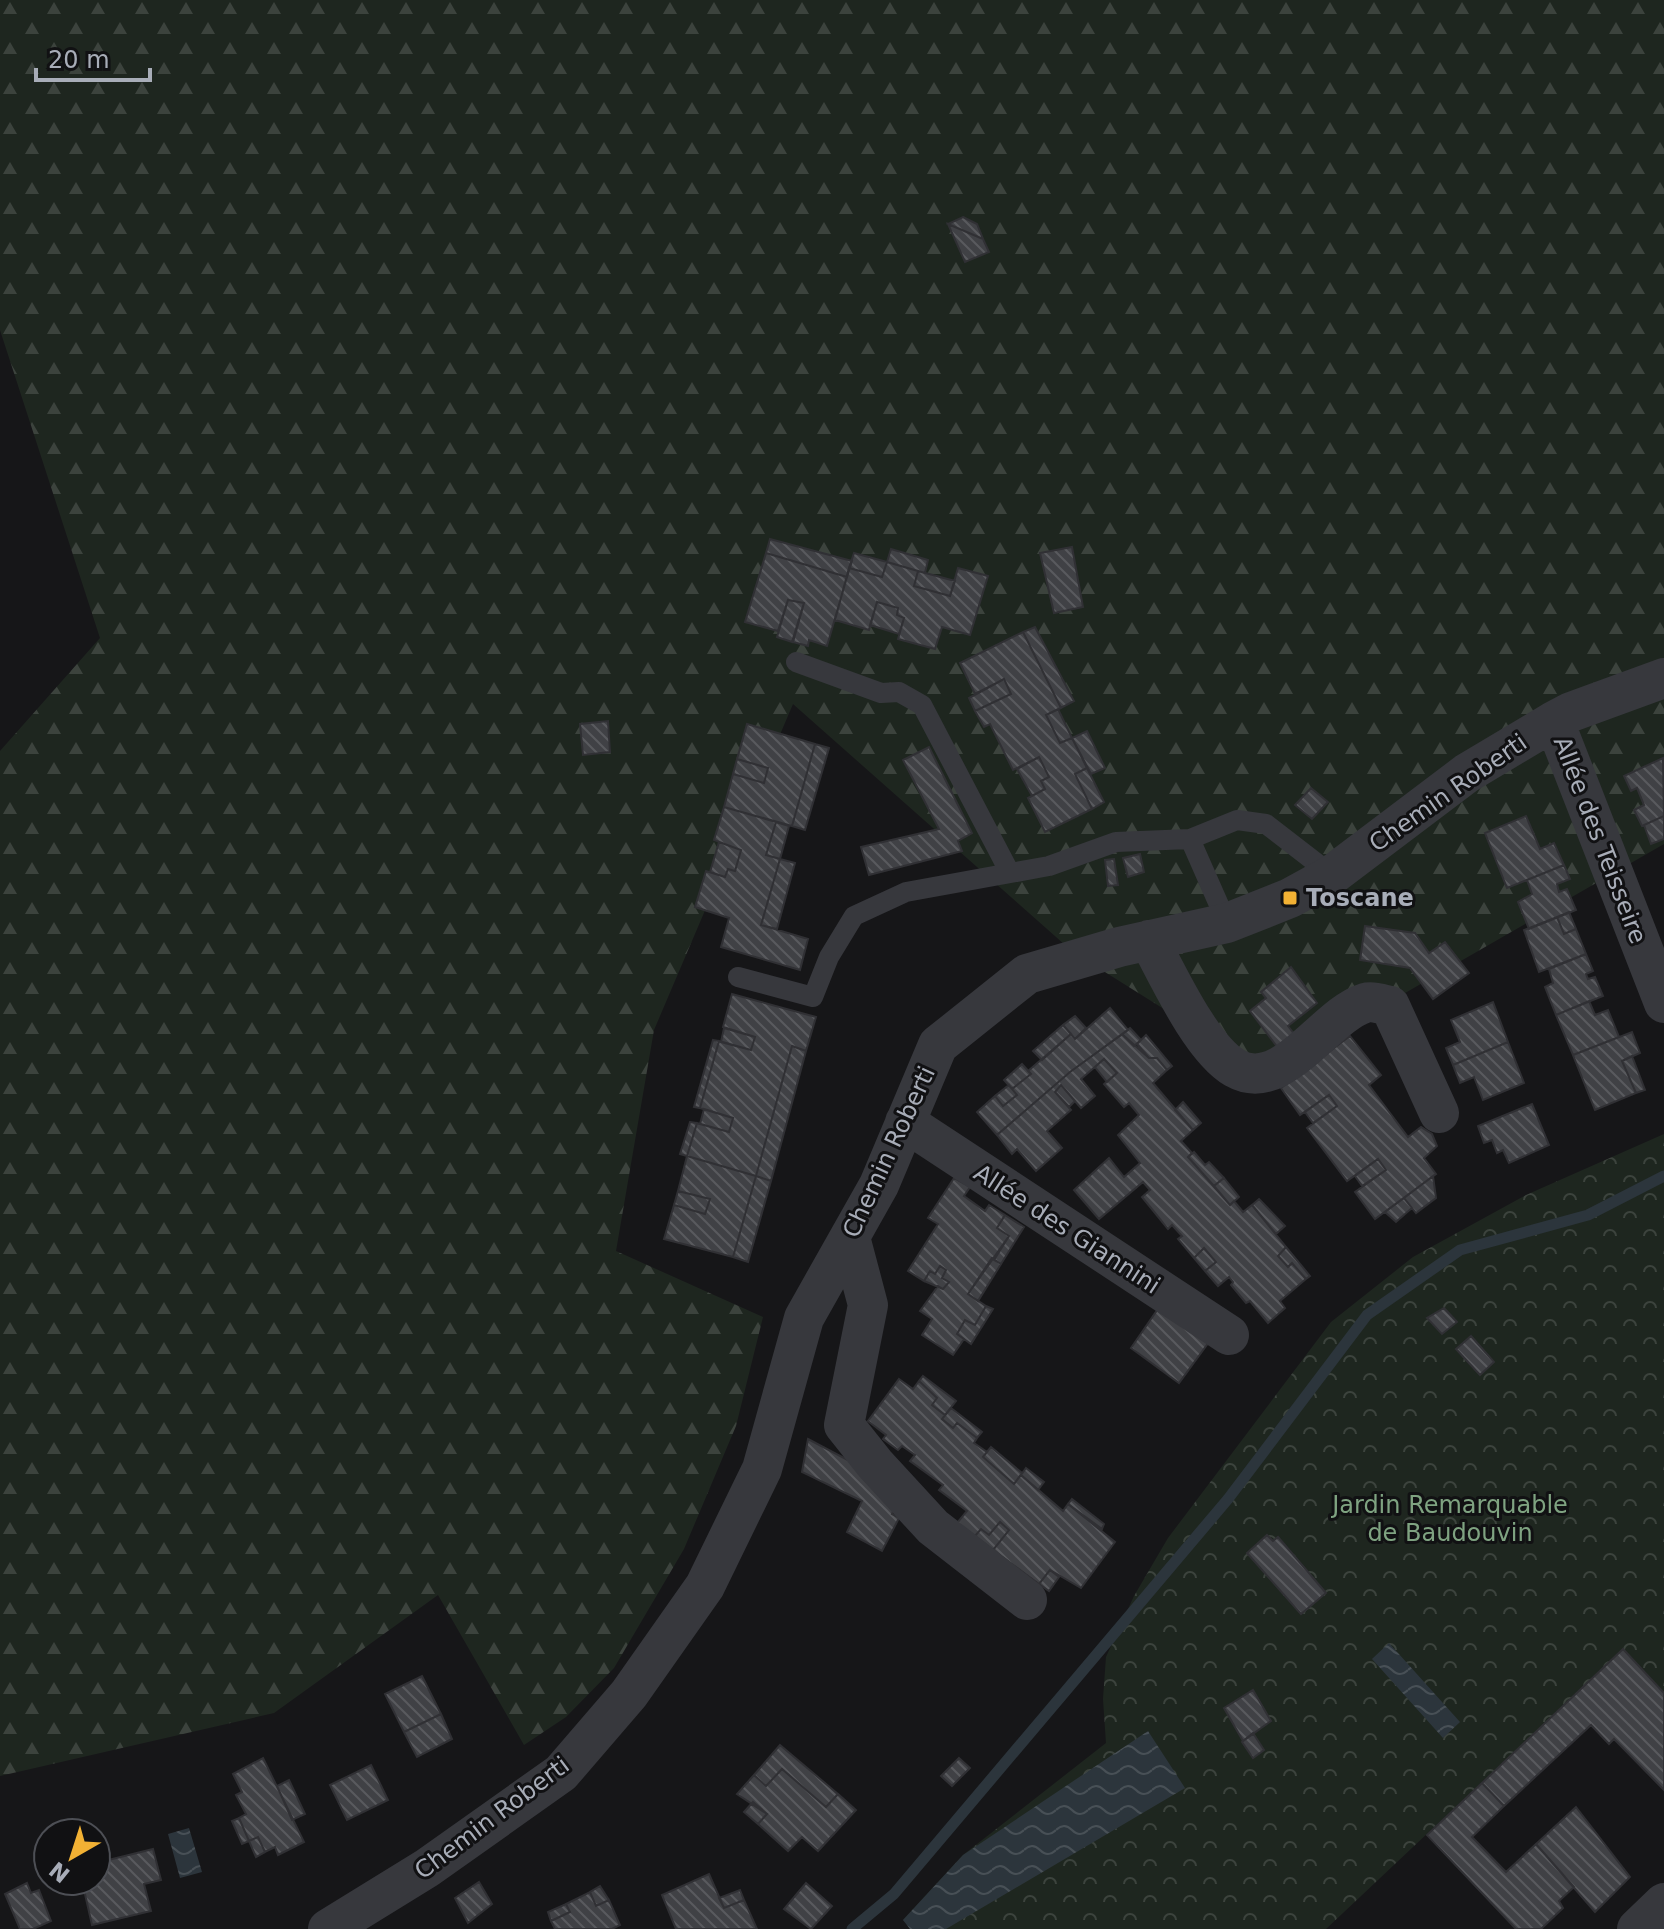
<svg xmlns="http://www.w3.org/2000/svg" width="1664" height="1929" viewBox="0 0 1664 1929" font-family="'DejaVu Sans',sans-serif">
<defs>
<pattern id="forest-firs" width="22" height="20" patternUnits="userSpaceOnUse" patternTransform="scale(2)"><rect width="22" height="20" fill="#1e261f"/><path d="M5 1l3.5 6h-7zM16 11l3.5 6h-7z" fill="#3c433d"/></pattern>
<pattern id="park-crowns" width="20" height="18" patternUnits="userSpaceOnUse" patternTransform="scale(2)"><rect width="20" height="18" fill="#1e261f"/><path d="M2 6a3 3 0 1 1 6 0M12 15a3 3 0 1 1 6 0" fill="none" stroke="#3c433d"/></pattern>
<pattern id="water-waves" width="16" height="10" patternUnits="userSpaceOnUse" patternTransform="scale(2)"><rect width="16" height="10" fill="#2c353c"/><path d="M0 5q4-4 8 0t8 0" fill="none" stroke="#485056"/></pattern>
<pattern id="building-back-hatch" width="6" height="6" patternUnits="userSpaceOnUse" patternTransform="scale(2)"><rect width="6" height="6" fill="#404145"/><path d="M-1 5l2 2M0 0l6 6M5-1l2 2" fill="none" stroke="#595a5e"/></pattern>
</defs>
<rect width="100%" height="100%" fill="#161618"/>
<path fill="url(#forest-firs)" d="M0 0H1664V844L1266 1073 1073 952 793 704 654 1030 616 1251 763 1317 736 1426 684 1549 614 1668 566 1717 524 1745 438 1595 274 1713 0 1776V751L100 638 0 330Z"/>
<path fill="url(#park-crowns)" d="M1664 1134V1693L1622 1650 1326 1929H911L903 1920 963 1855 1106 1743 1103 1699 1106 1657 1134 1596 1168 1538 1331 1322 1413 1257 1526 1195Z"/>
<path fill="url(#water-waves)" d="M1389 1643 1460 1722 1443 1738 1372 1659Z
M1148 1731 1185 1788 946 1929H910L903 1920 963 1855Z
M189 1828 202 1872 180 1878 168 1834Z"/>
<g fill="none" stroke-linecap="round" stroke-linejoin="round">
<path stroke="#2c353c" stroke-width="11" d="M852 1929 894 1894 1228 1499 1367 1315 1460 1250 1588 1215 1664 1176"/>
</g>
<path fill="url(#building-back-hatch)" stroke="#303034" stroke-width="2" d="M963 217 977 224 983 239 948 224Z
M948 224 983 239 989 252 965 262Z
M770 539 852 561 847 577 766 553Z
M1072 547 1083 607 1054 613 1040 553Z
M891 549 928 560 925 573 887 562Z
M766 553 847 577 827 646 809 640 808 646 793 642 804 603 788 600 778 631 745 622Z
M854 553 887 562 882 577 849 568Z
M887 562 918 571 914 586 950 596 958 568 988 576 970 635 942 627 935 649 898 639 904 618 897 615 898 608 877 602 869 630 835 620 849 568 882 577Z
M918 571 955 581 950 596 914 586Z
M788 600 804 603 792 642 777 637Z
M877 602 898 608 897 615 904 618 899 634 870 625Z
M1035 627 1074 701 1061 708 1023 632Z
M1023 632 1061 708 1046 715 1060 743 1072 738 1087 768 1075 774 1092 809 1045 832 1028 798 1045 789 1041 781 1049 777 1039 757 1013 770 990 724 984 727 975 711 1011 694 1004 679 975 694 960 663Z
M1004 679 1011 694 975 711 969 698Z
M1058 709 1072 738 1060 743 1046 715Z
M608 721 610 752 583 755 580 724Z
M747 724 815 744 792 826 724 807 733 774 764 783 768 768 737 759Z
M1087 731 1105 768 1091 774 1072 738Z
M815 744 829 748 805 830 792 826Z
M929 747 972 833 958 841 962 851 869 875 861 847 939 829 903 760Z
M1039 757 1049 777 1041 781 1045 789 1032 796 1017 769Z
M1663 758 1664 816 1642 826 1634 810 1644 805 1637 788 1631 791 1624 776Z
M737 759 768 768 764 783 733 774Z
M1087 768 1104 802 1092 809 1075 774Z
M1311 788 1328 802 1312 819 1295 805Z
M724 807 776 822 766 855 780 859 761 925 808 939 800 970 721 947 729 918 695 907 706 871 725 877 728 869 735 871 741 850 714 840Z
M1526 816 1540 849 1554 843 1564 865 1507 888 1485 833Z
M1664 816V839L1651 844 1644 825Z
M776 822 789 826 780 859 766 855Z
M719 842 741 850 735 871 728 869 725 877 710 872Z
M1140 854 1144 872 1128 877 1123 858Z
M780 859 795 863 777 929 761 925Z
M1114 859 1118 885 1108 886 1105 860Z
M1564 865 1570 879 1557 884 1559 892 1567 889 1576 910 1529 929 1518 902 1532 894 1527 880Z
M1569 912 1576 929 1564 934 1557 917Z
M1557 917 1564 934 1576 929 1586 954 1539 972 1524 930Z
M1365 926 1415 933 1429 953 1445 942 1469 973 1433 999 1410 968 1360 960Z
M1586 954 1593 971 1586 974 1588 979 1595 977 1603 996 1556 1015 1545 987 1553 983 1549 969Z
M1291 967 1317 1003 1288 1026 1295 1035 1278 1048 1250 1011 1266 998 1261 992Z
M732 994 816 1017 806 1051 792 1046 756 1176 687 1156 697 1123 729 1132 733 1118 700 1108 719 1041 751 1050 755 1037 723 1027Z
M1589 1001 1595 1015 1608 1010 1619 1037 1573 1055 1556 1015Z
M1493 1002 1508 1042 1453 1065 1446 1048 1460 1042 1451 1020Z
M1110 1008 1128 1030 1070 1072 997 1135 977 1112 995 1096 1003 1106 1017 1095 1012 1089 1031 1074 1028 1071 1071 1034 1075 1039Z
M1075 1016 1086 1028 1075 1039 1063 1025Z
M1063 1025 1071 1034 1042 1060 1033 1051Z
M724 1028 755 1037 751 1050 721 1042Z
M1130 1028 1141 1040 1134 1046 1122 1034Z
M1632 1032 1640 1053 1622 1061 1636 1093 1595 1110 1573 1055Z
M1122 1034 1149 1058H1157L1167 1070 1153 1083 1193 1130 1181 1141 1192 1153 1188 1157 1230 1205 1234 1201 1243 1212 1252 1205 1286 1247 1278 1256 1288 1267 1292 1263 1306 1279 1280 1301 1285 1308 1268 1323 1250 1301 1246 1303 1231 1285 1233 1282 1229 1277 1218 1286 1205 1271 1216 1262 1204 1248 1194 1258 1178 1239 1182 1236 1172 1225 1168 1229 1142 1197 1150 1190 1143 1182 1099 1219 1074 1190 1109 1158 1124 1177 1140 1163 1118 1135 1139 1115 1129 1103 1124 1107 1104 1084 1117 1073 1104 1059 1081 1079 1095 1096 1081 1108 1061 1085 1055 1092 1071 1110 1047 1131 1062 1148 1036 1171 1017 1149 1012 1154 997 1135 1070 1072Z
M1146 1035 1172 1066 1167 1070 1157 1058H1149L1137 1044Z
M1350 1036 1381 1075 1369 1085 1408 1137 1421 1127 1432 1134 1437 1146 1424 1158 1436 1174 1375 1219 1355 1192 1386 1170 1378 1159 1347 1181 1307 1128 1337 1106 1329 1095 1300 1115 1281 1088Z
M713 1040 719 1041 700 1108 694 1107Z
M1508 1042 1524 1083 1483 1100 1474 1077 1460 1083 1453 1065Z
M792 1046 806 1051 771 1181 756 1176Z
M1632 1056 1645 1090 1636 1093 1622 1061Z
M1104 1059 1117 1073 1107 1082 1095 1067Z
M1022 1064 1031 1074 1012 1089 1004 1080Z
M1009 1085 1017 1095 1003 1106 995 1096Z
M1061 1085 1075 1101 1069 1107 1055 1092Z
M1329 1095 1337 1106 1313 1123 1305 1112Z
M1183 1102 1201 1123 1193 1130 1175 1110Z
M1532 1104 1549 1145 1509 1163 1503 1150 1497 1153 1492 1140 1484 1143 1478 1126Z
M704 1109 733 1118 729 1132 700 1124Z
M690 1122 697 1123 687 1156 680 1154Z
M1194 1152 1205 1165 1209 1162 1224 1178 1214 1186 1188 1157Z
M687 1156 756 1176 733 1257 664 1239 674 1205 705 1214 710 1199 678 1191Z
M1378 1159 1386 1170 1362 1186 1355 1176Z
M756 1176 771 1181 748 1262 733 1257Z
M1433 1176 1436 1198 1416 1213 1404 1198Z
M954 1178 970 1187 964 1196 985 1211 989 1205 1005 1215 997 1228 1009 1236 968 1294 986 1306 975 1325 965 1320 957 1334 964 1339 953 1355 922 1335 932 1319 920 1311 938 1286 943 1289 949 1282 942 1278 946 1270 940 1266 935 1274 930 1271 924 1281 908 1271 938 1224 928 1218Z
M1224 1178 1239 1197 1230 1205 1214 1186Z
M678 1191 710 1199 705 1214 674 1205Z
M1404 1198 1412 1208 1396 1222 1385 1212Z
M1259 1199 1285 1226 1276 1234 1252 1205Z
M1005 1215 1024 1227 1001 1264 994 1260 1009 1236 997 1228Z
M1286 1247 1310 1276 1306 1279 1292 1263 1288 1267 1278 1256Z
M1204 1248 1216 1262 1205 1271 1194 1258Z
M992 1258 1001 1264 978 1301 968 1294Z
M940 1266 946 1270 942 1278 949 1282 943 1289 924 1281 930 1271 935 1274Z
M986 1306 993 1309 971 1344 957 1334 965 1320 975 1325Z
M1160 1306 1209 1342 1179 1383 1131 1348Z
M1444 1308 1457 1322 1442 1334 1427 1318Z
M1471 1336 1494 1362 1480 1375 1456 1349Z
M923 1376 956 1401 945 1415 932 1405 937 1398 919 1381Z
M899 1379 913 1389 919 1381 937 1398 932 1405 945 1415 942 1419 953 1428 957 1423 977 1438 974 1443 987 1452 983 1457 1014 1484 1021 1475 1063 1511 1068 1504 1115 1542 1081 1588 1050 1570 1039 1584 993 1550 1009 1530 1000 1522 989 1535 981 1529 975 1536 957 1523 967 1511 939 1490 943 1485 910 1461 915 1455 902 1446 898 1450 883 1439 886 1435 868 1421Z
M951 1408 982 1432 977 1438 957 1423 953 1428 942 1419Z
M808 1439 865 1469 899 1497 892 1514 899 1518 882 1551 847 1532 862 1501 802 1472Z
M991 1447 1022 1473 1014 1484 983 1457Z
M1026 1468 1044 1482 1038 1490 1021 1475Z
M1072 1499 1104 1524 1102 1529 1068 1504Z
M1000 1522 1009 1530 993 1550 975 1536 981 1529 989 1535Z
M1267 1535 1273 1541 1278 1537 1326 1593 1301 1614 1247 1553Z
M1050 1570 1059 1577 1049 1591 1039 1584Z
M1623 1649 1664 1693V1790L1614 1739 1609 1744 1591 1725 1504 1806 1482 1783Z
M422 1676 441 1714 404 1732 385 1694Z
M1253 1690 1271 1721 1243 1741 1224 1708Z
M441 1714 452 1739 417 1757 404 1732Z
M1253 1733 1264 1750 1253 1758 1242 1742Z
M780 1745 838 1794 826 1807 782 1769 766 1786 754 1775Z
M263 1758 304 1842 278 1855 275 1847 265 1852 258 1837 249 1841 239 1818 246 1814 236 1795 242 1792 233 1774Z
M959 1758 970 1768 952 1786 941 1776Z
M371 1765 388 1800 347 1820 330 1785Z
M782 1769 826 1807 838 1794 856 1810 818 1851 802 1837 788 1851 758 1824 767 1814 737 1794 754 1775 766 1786Z
M289 1780 305 1814 292 1820 277 1786Z
M1482 1783 1504 1806 1472 1837 1506 1872 1536 1844 1574 1887 1559 1901 1563 1908 1541 1929H1516L1427 1835Z
M753 1802 767 1814 758 1824 744 1812Z
M1576 1807 1630 1877 1595 1912 1536 1844Z
M239 1818 249 1841 242 1844 232 1821Z
M258 1837 265 1852 256 1857 249 1841Z
M153 1849 161 1880 144 1884 151 1911 92 1925 82 1881H96V1863Z
M709 1874 724 1908 744 1900 757 1929H676L662 1895Z
M479 1882 492 1904 468 1923 455 1898Z
M27 1883 31 1893 39 1890 51 1921 33 1929H20L5 1894Z
M806 1883 832 1906 811 1929 784 1909Z
M600 1886 609 1900 596 1906 590 1892Z
M740 1890 744 1900 724 1908 719 1898Z
M590 1892 596 1906 609 1900 620 1925 612 1929H555L551 1921 570 1912 566 1904Z
M566 1904 570 1912 551 1921 548 1912Z"/>
<g fill="none" stroke-linecap="round" stroke-linejoin="round">
<path stroke="#37383d" stroke-width="20" d="M796 662 881 693 899 692 922 705 1010 873
M1227 923 1190 839 1237 820 1266 824 1332 875
M738 977 813 997 829 957 854 916 906 892 1049 866 1116 842 1190 839"/>
<path stroke="#37383d" stroke-width="40" d="M1554 721 1664 1003
M1149 940C1168 975 1201 1048 1235 1068 1282 1095 1324 1016 1365 1003 1372 1001 1382 1004 1390 1006L1439 1113
M905 1122 1229 1335
M850 1237 868 1305 844 1425 875 1464 933 1527 1027 1600
M328 1929 427 1868 561 1773 629 1694 705 1586 762 1469 804 1318 879 1185 938 1045 1027 974 1119 947 1227 923 1290 898 1332 875 1467 773 1554 721 1571 712 1664 678
M1637 1929 1664 1903"/>
</g>
<rect fill="#f2b134" stroke="#111113" stroke-width="3" x="1282" y="890" width="16" height="16" rx="4"/>
<g text-anchor="middle" stroke-width="6" stroke-linejoin="round" paint-order="stroke">
<g font-size="24" fill="#a8adb8" stroke="#111113">
<text transform="translate(1448 793) rotate(-35)" y="8">Chemin Roberti</text>
<text transform="translate(1600 840) rotate(69)" y="8">Allée des Teisseire</text>
<text transform="translate(889 1152) rotate(-65)" y="8">Chemin Roberti</text>
<text transform="translate(1067 1229) rotate(33)" y="8">Allée des Giannini</text>
<text transform="translate(492 1818) rotate(-37)" y="8">Chemin Roberti</text>
</g>
<g font-size="24" font-weight="bold" fill="#a8adb8" stroke="#111113" text-anchor="start">
<text x="1306" y="906">Toscane</text>
</g>
<g font-size="24" fill="#7fa381" stroke="#111113">
<text x="1450" y="1513">Jardin Remarquable<tspan x="1450" dy="28">de Baudouvin</tspan></text>
</g>
</g>
<g transform="translate(72 1857) rotate(219)"><circle r="38" fill="#111113" stroke="#4d4f55" stroke-width="2"/>
<path d="M0-6L14 30L0 20L-14 30Z" fill="#f2b134"/>
<text y="-12" font-size="22" font-weight="bold" text-anchor="middle" fill="#a8adb8">N</text>
</g>
<path d="M36 68v12h114v-12" fill="none" stroke="#a8adb8" stroke-width="4"/>
<text x="48" y="68" font-size="24" fill="#a8adb8" stroke="#111113" stroke-width="6" paint-order="stroke">20 m</text>
</svg>
